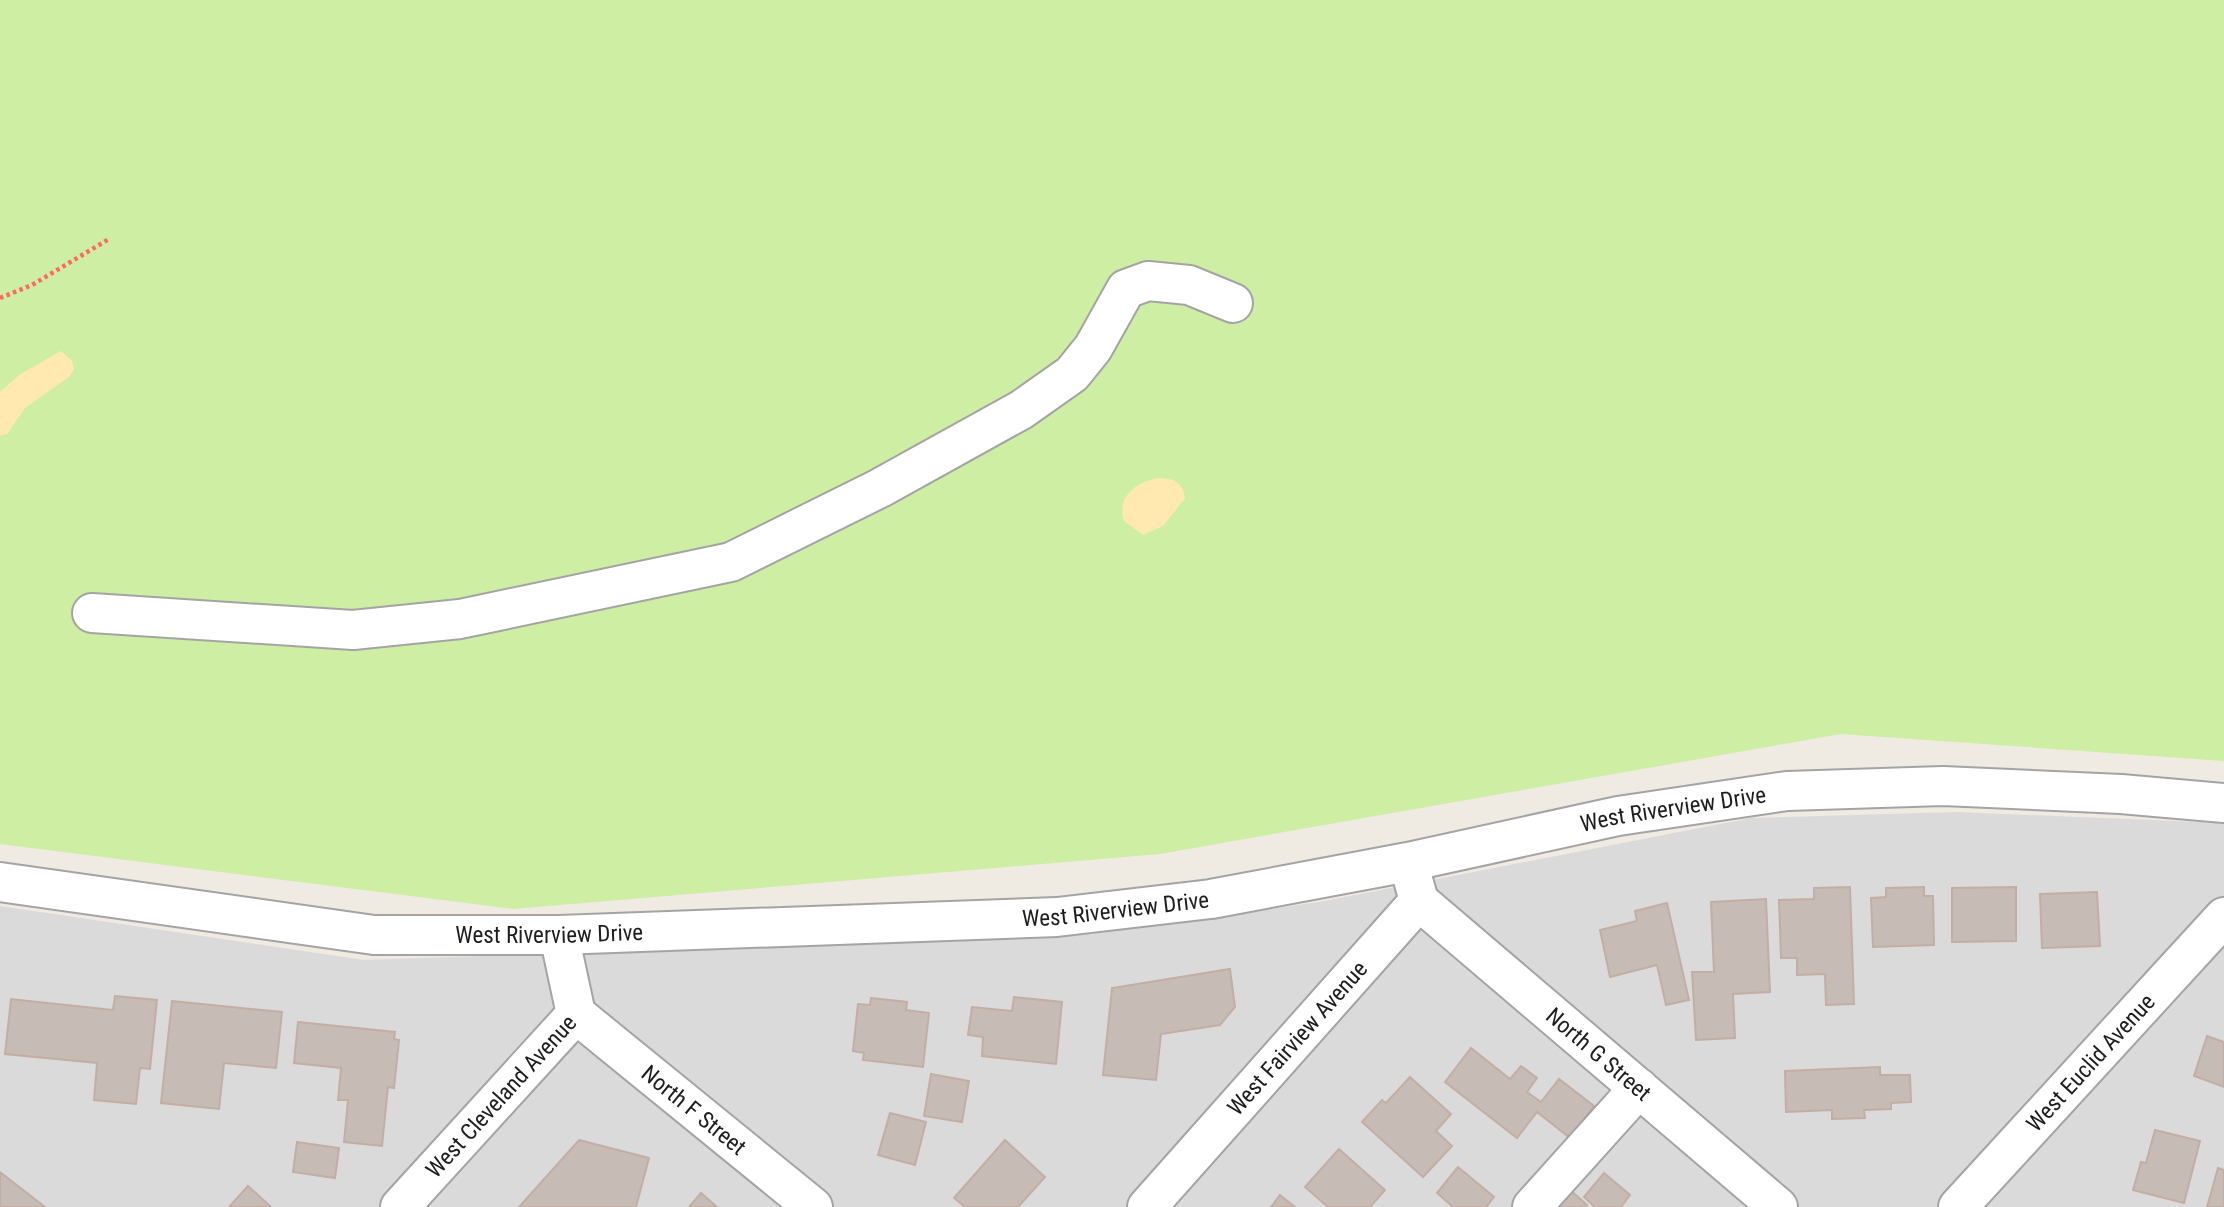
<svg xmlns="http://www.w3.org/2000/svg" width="2224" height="1207" viewBox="0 0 2224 1207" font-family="'Roboto Condensed',sans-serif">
<rect width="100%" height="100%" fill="#efeae2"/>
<path fill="#dbdada" d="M1956 812 2224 823V1207H0V906L364 960 1087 935 1319 902 1751 818Z"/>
<path fill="#ceeea3" d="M0 0H2224V761L1841 734 1160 854 513 909 0 844Z"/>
<path fill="#ffe9b0" d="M61 351 72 361 74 369 69 377 25 408 7 434 0 436V392L19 375Z
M1160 478C1175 479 1183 483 1185 498L1163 526 1143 535 1124 521C1116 495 1138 481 1160 478Z"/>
<path fill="#c7bbb5" stroke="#c2aea3" stroke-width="2" d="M1850 887 1854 1004 1826 1005 1825 974 1797 975V958H1781L1779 900 1814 899V888Z
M1924 887V896H1933L1934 945 1873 947 1871 898 1886 897V888Z
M2016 887V941L1952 942V888Z
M2097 892 2100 946 2042 948 2040 894Z
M1766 899 1770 992 1733 994 1735 1038 1696 1040 1692 972H1714L1711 902Z
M1667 903 1689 1000 1666 1005 1657 965 1610 977 1600 930 1637 921 1635 911Z
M1230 969 1235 1007 1220 1025 1161 1034 1156 1080 1103 1075 1112 988Z
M115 996 157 1000 150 1069 140 1068 136 1104 94 1100 97 1063 5 1054 11 999 113 1010Z
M1014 997 1062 1002 1056 1064 982 1056 983 1037 968 1035 972 1007 1012 1011Z
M871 998 907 1002 906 1010 929 1013 923 1067 863 1060 864 1053 853 1051 858 1004 870 1005Z
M172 1001 282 1012 276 1068 224 1063 219 1109 161 1103Z
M298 1022 395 1032 394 1039 399 1040 394 1088 388 1087 382 1146 344 1142 348 1100H338L341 1068 294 1063Z
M2207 1036 2224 1042V1087L2194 1076Z
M1471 1048 1510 1079 1521 1066 1537 1078 1527 1092 1541 1102 1559 1079 1594 1106 1570 1138 1537 1112 1517 1138 1445 1082Z
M1880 1067V1075H1910L1911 1102 1891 1103V1109L1864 1110 1865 1118 1832 1119V1110L1786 1112 1785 1071Z
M931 1074 969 1081 962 1122 924 1116Z
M1410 1077 1451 1114 1436 1131 1452 1146 1423 1177 1362 1122 1382 1100 1386 1103Z
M890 1113 926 1122 915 1165 878 1155Z
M2155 1130 2200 1141 2184 1203 2133 1190 2141 1162 2146 1163Z
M579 1140 649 1158 636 1207H519Z
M1005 1140 1045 1177 1018 1207H965L954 1198Z
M297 1142 339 1148 335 1178 293 1172Z
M1339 1149 1385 1190 1370 1207H1328L1305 1187Z
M1458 1167 1494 1197 1486 1207H1453L1437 1193Z
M2218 1168 2224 1170V1207H2207Z
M0 1172 45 1207H0Z
M1604 1173 1630 1195 1621 1207H1595L1584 1197Z
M248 1186 271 1207H229Z
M1567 1187 1587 1205 1585 1207H1549Z
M701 1193 717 1207H689Z
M1280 1195 1295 1207H1271Z"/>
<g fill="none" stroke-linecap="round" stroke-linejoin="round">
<defs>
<g id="minor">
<path d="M92 613 353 630 460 619 731 562 880 488 1021 410 1072 374 1093 348 1126 289 1148 281 1189 285 1233 303"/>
<path id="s1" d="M0 882 374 935H559L1057 917 1211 899 1408 862 1618 816 1787 791 1943 786 2121 794 2224 803"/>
<path id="s2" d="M1419 901 1778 1207"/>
<path id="s3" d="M576 1014 813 1207"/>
<path id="s4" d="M400 1207 576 1014 559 935"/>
<path id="s5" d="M1147 1207 1419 901 1412 876"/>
<path d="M1532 1207 1639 1088"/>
<path id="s6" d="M1958 1207 2224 917"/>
</g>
</defs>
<use href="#minor" stroke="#a4a4a4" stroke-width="42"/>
<path stroke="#ff6763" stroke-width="4.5" stroke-dasharray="3.5 3.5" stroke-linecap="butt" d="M0 298 32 285 109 239"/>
<use href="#minor" stroke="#fff" stroke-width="38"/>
</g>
<g text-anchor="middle" stroke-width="6" stroke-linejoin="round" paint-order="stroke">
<g font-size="23" fill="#1d1d1d" stroke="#fff">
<text dy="8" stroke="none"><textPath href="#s1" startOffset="1687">West Riverview Drive</textPath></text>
<text dy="8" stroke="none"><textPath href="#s1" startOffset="1120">West Riverview Drive</textPath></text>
<text dy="8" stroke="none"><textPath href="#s1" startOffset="553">West Riverview Drive</textPath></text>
<text dy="8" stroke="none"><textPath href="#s5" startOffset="226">West Fairview Avenue</textPath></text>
<text dy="8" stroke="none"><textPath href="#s2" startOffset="236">North G Street</textPath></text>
<text dy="8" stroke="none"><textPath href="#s6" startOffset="196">West Euclid Avenue</textPath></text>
<text dy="8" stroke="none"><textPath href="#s4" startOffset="150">West Cleveland Avenue</textPath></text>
<text dy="8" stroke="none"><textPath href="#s3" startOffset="152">North F Street</textPath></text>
</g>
</g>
</svg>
